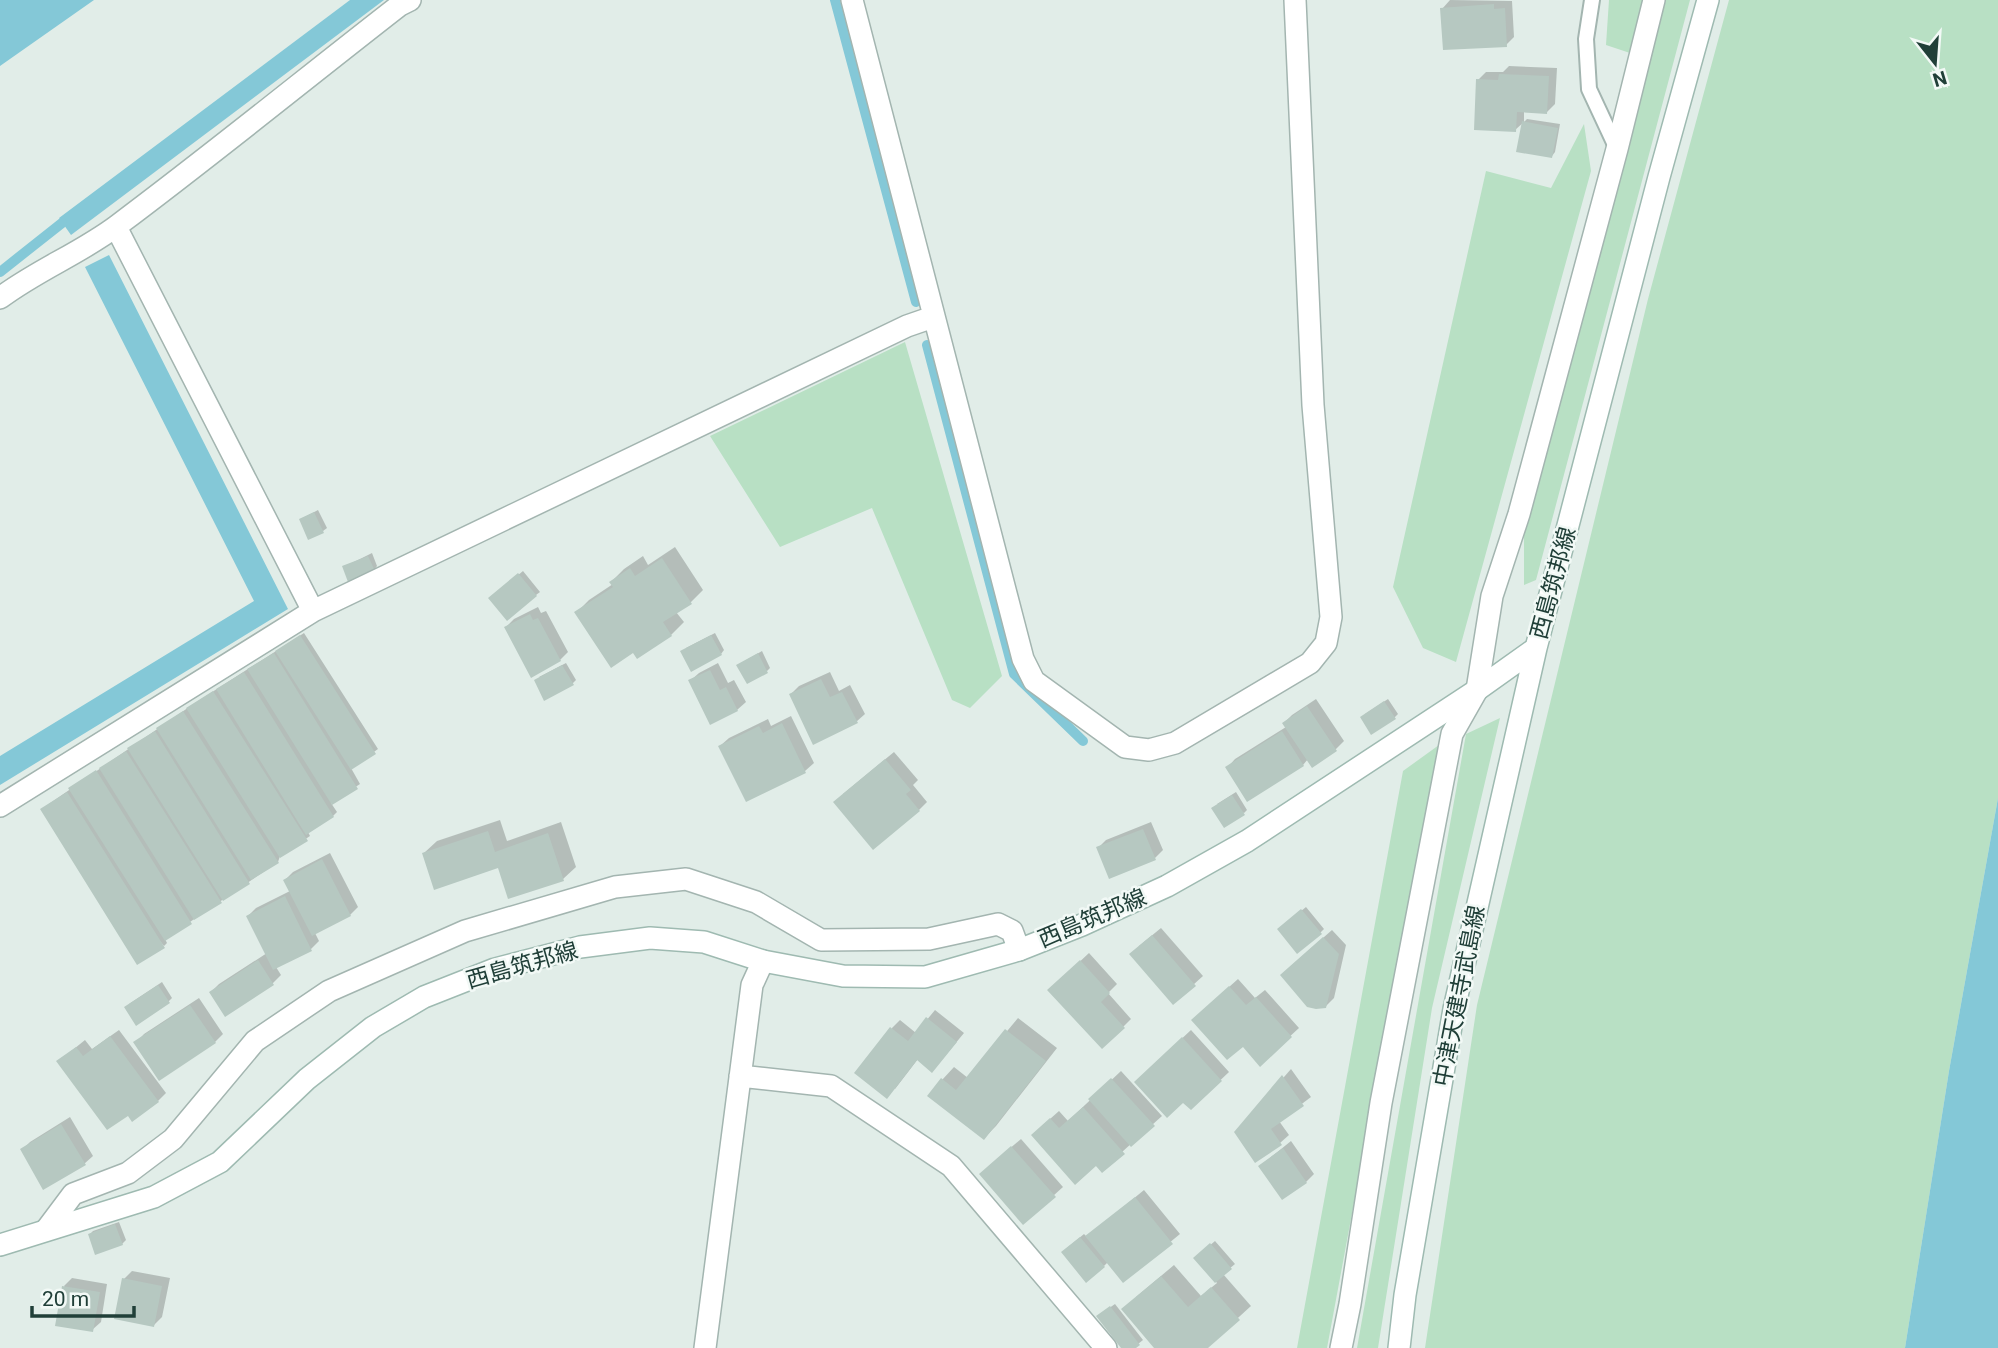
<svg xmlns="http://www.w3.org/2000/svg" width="1998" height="1348" viewBox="0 0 1998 1348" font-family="Roboto,'Noto Sans JP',sans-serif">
<rect width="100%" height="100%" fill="#e1ede8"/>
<path fill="#b8e0c4" d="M1609 0H1643L1630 53 1606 45Z
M1666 0H1690L1536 580 1524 585V527Z
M1729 0H1998V798L1949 1071 1905 1348H1425L1477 1005 1648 299Z
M1584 124 1591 171 1456 662 1423 648 1393 587 1486 171 1551 188Z
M905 342 1002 676 970 708 952 700 872 508 780 547 710 436Z
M1500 718 1432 1008 1378 1348H1357L1466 734Z
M1439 745 1327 1348H1297L1403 771Z"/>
<path fill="#84c8d7" d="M0 0H94L0 66Z
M350 0H384L71 235 59 218Z
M109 255 288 609 0 785V756L254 601 85 267Z
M1998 798V1348H1905L1949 1071Z"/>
<path fill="#0003" d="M1450 0 1512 1 1514 37 1506 45 1442 9Z
M1509 66 1557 68 1555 104 1547 112 1524 111V122L1527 119 1560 124 1555 152 1552 156 1524 122 1515 130 1478 80 1486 72H1503Z
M318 510 327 528 323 531 301 519Z
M675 547 703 590 691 602 676 612 684 622 671 635 634 651 577 612 589 600 613 584 611 582 624 569 643 556 648 565Z
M372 553 377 566 374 570 344 567Z
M523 571 540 592 536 595H494Z
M538 607 541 613 546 611 568 652 560 660 506 627 514 619Z
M304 633 378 749 351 768 360 784 331 803 337 812 333 816 308 832 310 836 280 856 278 862 165 939 167 943 164 946 46 806 192 705Z
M715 633 724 650 721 654 686 648Z
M762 651 770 668 767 671 738 665Z
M566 663 576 680 572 684 539 677Z
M718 663 728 683 734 680 746 702 737 710 711 723 690 681 699 673Z
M830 672 839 691 850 685 865 714 856 722 791 694 799 686Z
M1316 699 1344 741 1336 749 1308 759 1303 765 1227 768 1235 759 1286 727 1284 723 1292 715Z
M1388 699 1398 714 1394 718 1365 714Z
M791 716 814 763 805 771 747 800 720 746 729 738 768 719 771 726Z
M894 752 918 780 913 785 927 802 919 810 843 794Z
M1236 792 1247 810 1244 813 1217 804Z
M500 820 507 841 561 822 576 867 563 879 424 853 437 841Z
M1151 822 1163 850 1155 858 1098 848 1106 840Z
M330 853 358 907 350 915 315 933 319 941 311 949 276 967 281 975 273 983 226 1014 211 992 219 984 267 953 248 916 256 908 290 891 285 880 293 872Z
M1306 907 1324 929 1320 933 1283 926Z
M1161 928 1203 976 1173 1003 1139 946Z
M1332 930 1346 945 1334 998 1326 1006 1290 967Z
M1089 953 1117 984 1108 993 1131 1019 1123 1027 1058 982Z
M1238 979 1255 998 1265 990 1299 1028 1260 1064 1243 1044 1201 1012Z
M162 982 172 998 168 1002 129 1004Z
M199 998 223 1034 215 1042 136 1043 144 1034Z
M935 1010 964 1033 940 1062 918 1059 895 1089 892 1028 900 1020 916 1033Z
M1018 1018 1057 1048 996 1126 984 1138 942 1080 954 1067 968 1078Z
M119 1030 166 1093 158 1101 59 1061 85 1040 92 1049Z
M1191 1030 1229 1072 1191 1108 1144 1074Z
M1291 1069 1311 1097 1279 1121 1289 1135 1280 1143 1236 1132Z
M1121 1071 1162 1116 1102 1170 1041 1127 1059 1111 1068 1121Z
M70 1117 93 1156 84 1164 22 1150 30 1142Z
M1021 1139 1063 1187 1023 1223 989 1166Z
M1291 1141 1314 1174 1306 1182 1260 1166Z
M1144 1190 1180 1234 1123 1281 1108 1262 1104 1266 1067 1248 1084 1234 1087 1237Z
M119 1222 126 1240 122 1244 90 1234 93 1231Z
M1215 1241 1235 1264 1223 1274 1251 1306 1205 1348H1157L1136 1297 1174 1265 1201 1296 1217 1283 1195 1258Z
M132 1271 170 1278 162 1317 154 1325 124 1279Z
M72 1278 107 1284 101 1322 92 1330 64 1286Z
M1115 1304 1143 1340 1133 1348H1123L1102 1313Z"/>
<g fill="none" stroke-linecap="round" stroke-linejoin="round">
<path stroke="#84c8d7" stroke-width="10" d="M835 0 916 302
M0 272 62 223
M927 345 1014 674 1083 741"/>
</g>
<path fill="#b6c8c1" d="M1494 4V9L1505 8 1507 47 1443 50 1440 8Z
M1499 74 1549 76 1547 114 1517 112 1516 132 1474 130 1476 79 1498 80Z
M1522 121 1558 128 1552 158 1516 152Z
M314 512 324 533 308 540 299 519Z
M368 556 375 571 348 582 342 566Z
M662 558 692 604 663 622 672 636 637 659 633 653 611 668 574 612 613 587 609 582 630 568 635 576Z
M518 573 537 596 507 621 488 598Z
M530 614 533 620 538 618 561 661 531 678 504 627Z
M300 635 376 754 351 770 275 651Z
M711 635 722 655 691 672 680 651Z
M274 653 358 789 332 805 247 669Z
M758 653 768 673 747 684 736 665Z
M562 665 574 685 544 701 534 680Z
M710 670 720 690 726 687 738 711 710 725 688 680Z
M244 672 334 817 306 835 216 689Z
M821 679 830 697 842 692 858 723 813 745 789 694Z
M213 691 308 841 280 858 186 708Z
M1384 701 1396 719 1371 735 1360 717Z
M1307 706 1337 751 1312 768 1282 723Z
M183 711 279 863 251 880 156 728Z
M782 723 806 773 746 802 718 746 759 726 763 733Z
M155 731 250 884 223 901 127 748Z
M1282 731 1304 766 1247 802 1225 767Z
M126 751 222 903 194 920 99 768Z
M885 759 911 790 906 794 920 811 873 850 833 802Z
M96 770 192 924 165 941 68 788Z
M67 792 165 948 137 965 40 809Z
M1232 795 1245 815 1224 828 1211 808Z
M1143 829 1156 860 1109 879 1096 847Z
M488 831 495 852 548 833 564 881 508 899 498 868 434 890 422 853Z
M322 859 351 916 312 936 283 880Z
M285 896 312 951 273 970 246 916Z
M1301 909 1322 934 1297 954 1277 929Z
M1152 935 1196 986 1173 1005 1129 954Z
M1323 937 1339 954 1326 1008 1316 1009 1307 1007 1280 975Z
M258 960 274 985 225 1017 209 992Z
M1080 960 1110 993 1101 1002 1125 1028 1102 1049 1047 990Z
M158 985 170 1003 136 1026 124 1007Z
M1229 986 1246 1005 1256 997 1292 1037 1260 1067 1243 1047 1227 1060 1191 1020Z
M190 1005 216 1043 159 1081 133 1042Z
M926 1017 957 1042 932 1073 917 1060 887 1099 854 1073 890 1027 908 1041Z
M1005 1029 1046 1061 984 1140 927 1096 941 1078 956 1090Z
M110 1036 159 1102 132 1122 128 1116 107 1130 56 1061 76 1047 83 1056Z
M1182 1037 1222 1081 1191 1110 1183 1103 1167 1118 1134 1082Z
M1282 1075 1304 1106 1271 1129 1282 1145 1255 1163 1234 1132Z
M1111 1078 1155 1126 1131 1147 1088 1099Z
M1083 1107 1125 1154 1102 1173 1096 1166 1075 1185 1031 1135 1050 1118 1059 1128Z
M61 1124 86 1165 43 1190 20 1149Z
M1011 1146 1056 1197 1023 1225 979 1174Z
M1283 1148 1307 1183 1282 1200 1258 1166Z
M1135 1197 1173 1244 1123 1283 1085 1236Z
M115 1224 123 1245 95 1255 88 1234Z
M1080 1237 1105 1267 1086 1283 1061 1252Z
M1210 1243 1232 1269 1215 1283 1193 1258Z
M1161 1276 1188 1307 1211 1287 1240 1320 1208 1348H1154L1121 1309Z
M122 1278 162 1286 154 1327 114 1319Z
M62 1286 100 1292 93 1332 55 1326Z
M1110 1306 1140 1345 1136 1348H1121L1096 1316Z"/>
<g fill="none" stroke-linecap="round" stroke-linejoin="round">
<defs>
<path id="service" d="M1592 0 1586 39 1589 89 1617 149"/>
<path id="minor" d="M852 0 1023 659 1034 681 1125 747 1149 750 1175 743 1310 663 1326 643 1331 617 1313 405 1295 0
M116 227 313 611
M0 298C37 270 81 253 118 225 213 154 306 78 400 5L410 0
M0 806 313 611 907 326 933 317
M740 1076 831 1086 951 1166 1106 1348
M46 1230 73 1194 128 1173 173 1139 255 1041 329 991 465 931 615 887 686 879 756 902 821 940 929 939 998 924 1012 931 1019 950
M705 1348 752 985 763 961
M1341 1348 1350 1304 1381 1103 1452 734 1477 690 1492 596 1519 514 1617 149 1654 0"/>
<path id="secondary" d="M0 1245 154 1197 220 1162 307 1079 373 1027 424 997 495 969 580 947 650 938 704 942 763 961 843 976 925 977 1019 950 1082 925 1167 886 1247 841 1477 690 1536 648
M1399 1348 1405 1295 1454 1009 1536 648 1659 177 1708 0"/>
</defs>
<use href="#service" stroke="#a3b5b0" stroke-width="18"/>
<use href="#minor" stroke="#a3b5b0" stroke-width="24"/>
<use href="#secondary" stroke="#9ebab1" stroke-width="24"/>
<use href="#service" stroke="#fff" stroke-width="14"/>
<use href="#minor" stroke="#fff" stroke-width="21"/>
<use href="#secondary" stroke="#fff" stroke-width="21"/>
</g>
<g text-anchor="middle" stroke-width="5" stroke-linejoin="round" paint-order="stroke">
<g font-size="23" fill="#203f38" stroke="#f2f9f6">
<text transform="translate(1553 583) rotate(-75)" y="8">西島筑邦線</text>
<text transform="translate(1092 918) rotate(-23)" y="8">西島筑邦線</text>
<text transform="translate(522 965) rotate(-16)" y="8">西島筑邦線</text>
<text transform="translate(1459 996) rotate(-79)" y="8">中津天建寺武島線</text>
</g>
</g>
<g transform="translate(1935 63) rotate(163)" stroke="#f2f9f6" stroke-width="5" paint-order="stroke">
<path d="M0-5L12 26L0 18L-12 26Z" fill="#203f38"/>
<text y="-10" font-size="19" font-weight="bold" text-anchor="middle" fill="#203f38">N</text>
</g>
<path d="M32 1306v10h102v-10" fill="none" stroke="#203f38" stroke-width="3.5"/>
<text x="42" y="1306" font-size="21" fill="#203f38" stroke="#f2f9f6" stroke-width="5" paint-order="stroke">20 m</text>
</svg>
